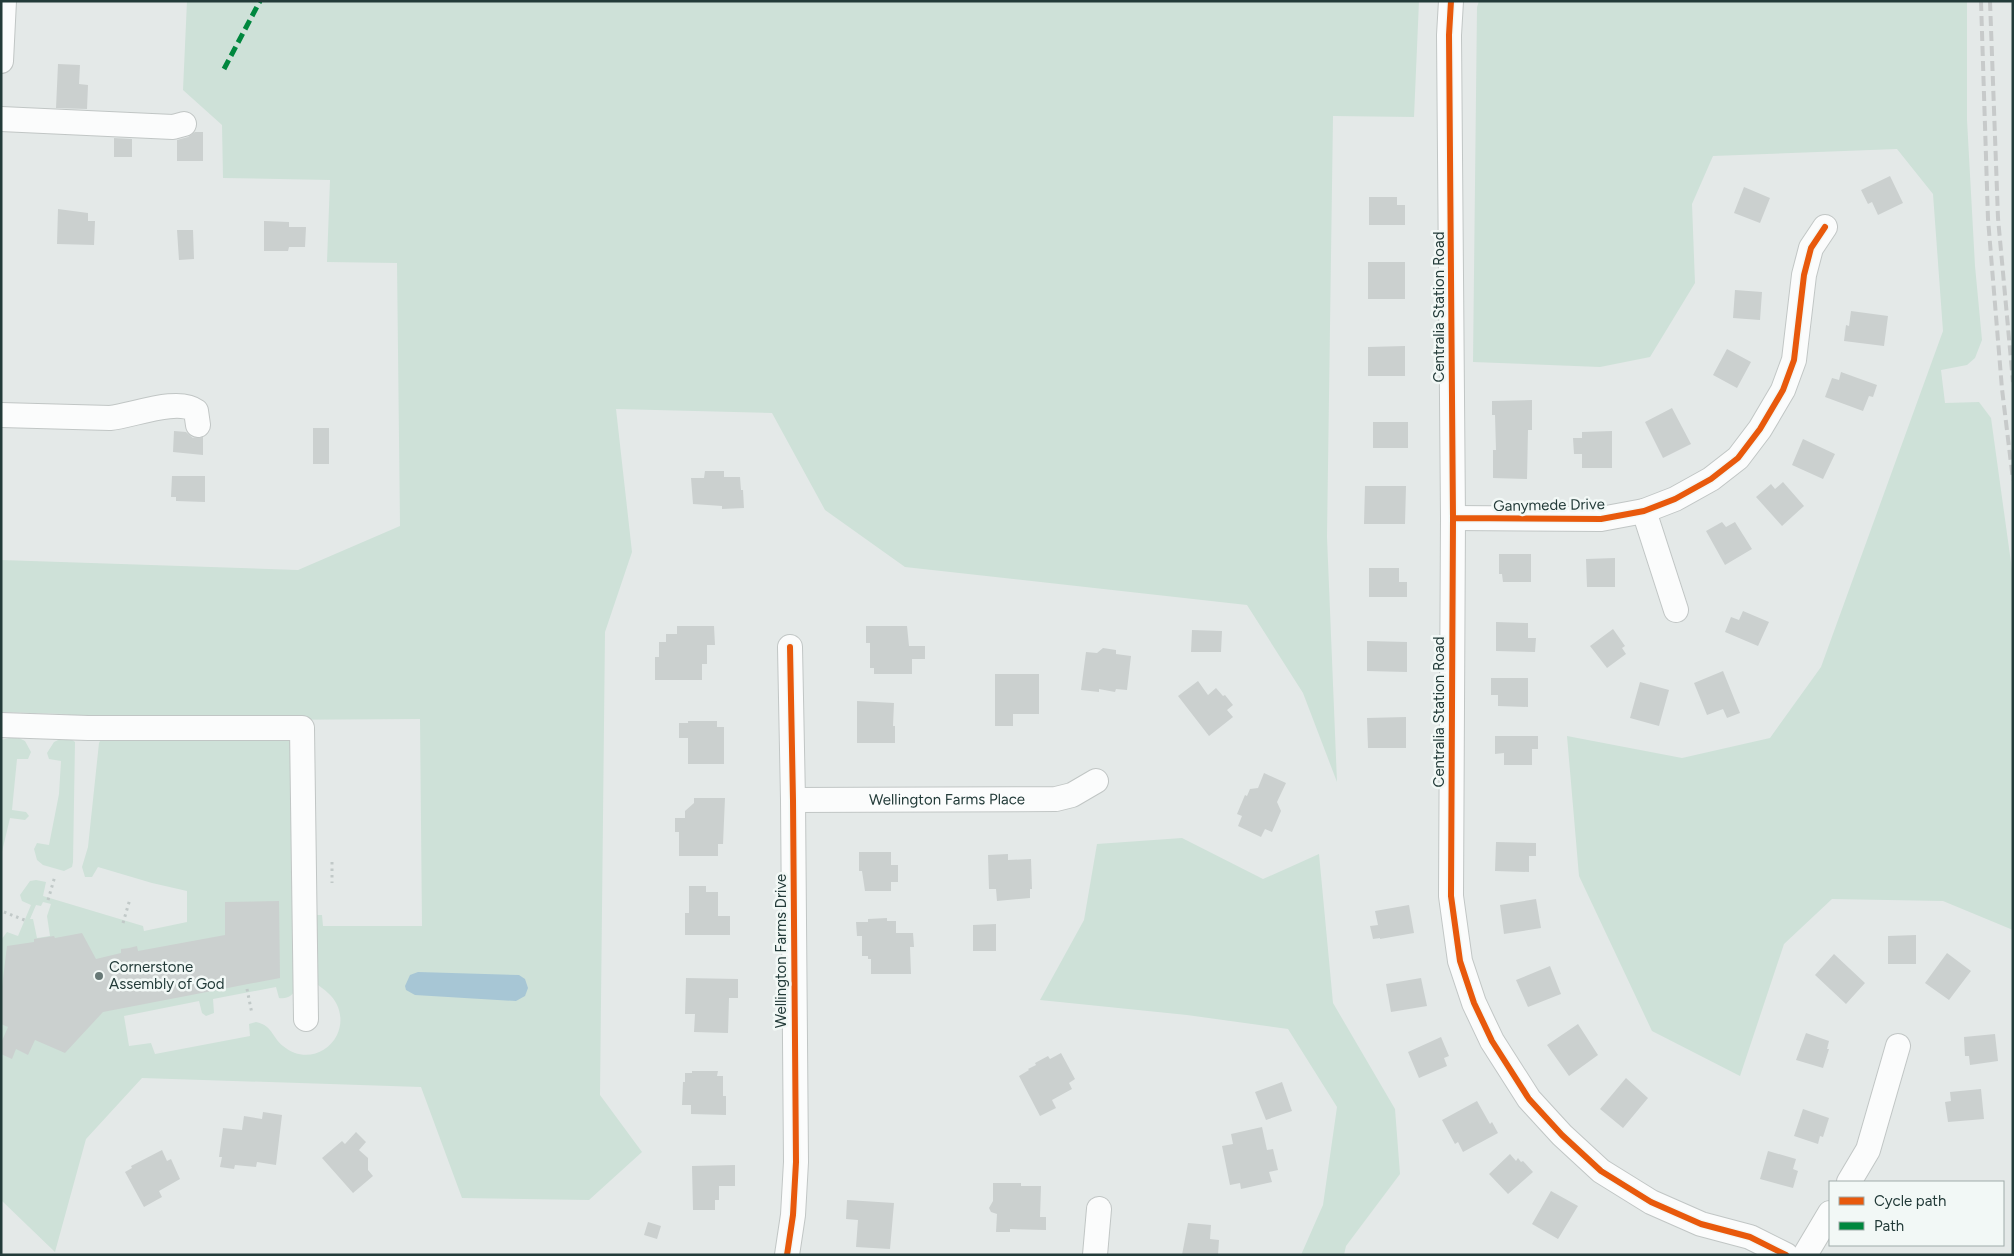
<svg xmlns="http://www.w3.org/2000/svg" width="2014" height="1256" viewBox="0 0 2014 1256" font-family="Figtree,sans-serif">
<rect width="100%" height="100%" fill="#e4e9e8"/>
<path fill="#cee1d8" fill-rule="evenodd" d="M187 1H1419L1414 117 1333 116 1327 537 1337 782 1303 693 1247 605 905 567 825 510 772 413 616 409 632 552 605 632 600 1095 642 1152 589 1200 462 1198 421 1087 142 1078 86 1139 55 1252 1 1200V940L7 932 18 936 31 905 22 901 20 895 30 881 36 880 46 882 43 896 143 926 144 931 187 922V891L152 883 98 867 92 877H85L82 867 88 847 99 743 101 739H287L294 744 297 988C292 996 288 999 279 998L276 987 213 999 214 1013 206 1016 202 1013 199 1001 124 1016 129 1046 151 1043 155 1054 250 1036 249 1024 256 1022C273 1026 271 1036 283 1046 302 1062 327 1055 337 1035 344 1021 340 1003 328 993 324 989 320 987 316 983L315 915H322L323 926H422L420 719 99 721 64 714 1 712V560L298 570 400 526 397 263 327 262 330 180 223 178 222 125 183 90ZM43 902 51 904 47 916 50 936 37 938 33 919H30L36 905 41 906Z
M1479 1H1967V120L1975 266 1982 340 1975 358 1967 365 1941 370 1945 403 1979 402 1991 418 2013 577V930L1943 901 1832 899 1784 944 1740 1076 1652 1031 1579 876 1567 736 1682 758 1770 738 1821 667 1943 331 1933 194 1897 149 1713 156 1692 204 1695 283 1650 357 1600 367 1473 362 1477 7Z
M9 738H19L25 741 31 752 28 759H17L12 810 26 812 29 816 25 820 10 818 1 856V740Z
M60 739H71L75 742 73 862 72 867 64 871 43 865 37 860 34 849 37 843 49 845 59 794 61 761 49 759 47 753 54 742Z
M1182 838 1263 879 1319 854 1333 1003 1395 1109 1400 1174 1346 1246 1344 1255H1301L1323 1205 1337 1107 1288 1029 1187 1015 1040 1000 1084 920 1097 844Z"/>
<path fill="#a7c6d5" d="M418 972 519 975 525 979 528 988 525 996 516 1001 415 995 406 990 405 986 410 975Z"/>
<path fill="#cbd0cf" d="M58 64 80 65 79 84 88 85 87 109 56 108Z
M195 132H203V161H177V140L188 137Z
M114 138 132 139V157H114Z
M1890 176 1903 203 1878 215 1872 202 1868 204 1861 190Z
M1744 187 1770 198 1760 223 1734 213Z
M1369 197H1397V205H1405V225H1369Z
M58 209 88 213V221H95L94 245 57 244Z
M264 221 289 222V227H306L305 247H289L288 251H264Z
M177 230H193L194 259 179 260Z
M1368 262H1405V299H1368Z
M1735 290 1762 292 1760 320 1733 318Z
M1851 311 1888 316 1884 346 1844 341 1846 325 1849 326Z
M1405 346V376H1368V347Z
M1727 349 1751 362 1737 388 1713 375Z
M1841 372 1877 385 1873 397 1869 396 1863 411 1825 397 1832 378 1839 380Z
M1532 400V430H1528L1527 479 1493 478V450H1496L1495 415H1492V401Z
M1672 408 1691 444 1663 458 1645 422Z
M1373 422H1408V448H1373Z
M313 428H329V464H313Z
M174 431 186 432 193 438 203 437V455L173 452Z
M1612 431V468H1582V454H1574L1573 438H1582V432Z
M1803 439 1835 454 1823 479 1792 465Z
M705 471H724V477H740L741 490H743L744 508 722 509V506L693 504 691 478H704Z
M172 476H205V502L176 501V497H171Z
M1783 482 1804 506 1782 526 1756 497 1771 484 1775 489Z
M1365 486H1406L1405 524H1364Z
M1722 522 1726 527 1735 522 1752 549 1725 565 1706 531Z
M1499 554H1531V582H1503L1502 574H1499Z
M1615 558V587H1587L1586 559Z
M1369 568H1399V582H1407V597H1369Z
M1743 611 1769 622 1758 646 1725 632 1731 617 1739 620Z
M1496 622 1528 623V638H1536L1535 652 1496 651Z
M677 626H714L715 645H707V664H702V680H655V657H659V642H666V634H677Z
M866 626H907L909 646H925V659H912V674H874V668H870V643H866Z
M1613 629 1625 646 1622 648 1626 654 1607 668 1590 646Z
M1192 630 1222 631 1221 652H1191Z
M1367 641 1407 642V672L1367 671Z
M1103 648 1116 650V654L1131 656 1127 690 1116 689 1115 692 1099 689V692L1081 690 1086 652 1097 653Z
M1723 671 1740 713 1727 718 1723 709 1707 715 1694 683Z
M995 674H1039V714H1013V726H995Z
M1491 678H1528V707L1498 706V695H1491Z
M1198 681 1208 695 1216 688 1223 696 1225 695 1233 705 1227 710 1233 717 1209 736 1178 696Z
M1640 682 1669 690 1659 726 1630 718Z
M857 701 894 703 893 726H895V743H857Z
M1406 717V748H1368L1367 718Z
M688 721H717V727H724V764H688V738H679V723H688Z
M1495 736H1538V749H1532V765H1504V753L1495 754Z
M1264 773 1286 783 1277 802 1281 811 1272 832 1265 829 1261 837 1238 826 1242 816 1237 814 1245 795 1247 796 1250 789 1258 788Z
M694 798H725L723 844H718V856H679V832H675V818H685V811L694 803Z
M1496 842 1536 843V856H1529V872L1495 871Z
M859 852H891V865H898V882H891V891H865L862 871H859Z
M1008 854V860L1031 859 1032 889H1030V898L997 901 996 889H989L988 855Z
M689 886H706V892H718V916H730V935H685V913H689Z
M1536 899 1541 928 1504 934 1500 905Z
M279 901 280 978 103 1012 65 1053 35 1040 28 1055 16 1049 12 1059 1 1054V1043L8 1027 1 1024V995L7 946 34 942V939L54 936 55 938 82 933 96 959 121 953V949L129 948 137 946 138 951 225 935V902Z
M1409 905 1414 933 1380 939V938L1373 939 1370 926 1378 925 1375 911Z
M887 918V921H896V933H913L914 947H910L911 974H871V959H868V956H862V936H857L856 922H868V919Z
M996 924V951H973V925Z
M1916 935V964H1888V936Z
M1947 953 1971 971 1949 1000 1925 983Z
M1834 954 1865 983 1846 1004 1815 975Z
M1550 966 1561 994 1528 1007 1516 980Z
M686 978 738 979V998H729L728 1033 694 1032 695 1014H685Z
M1421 978 1427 1006 1391 1012 1386 984Z
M1578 1024 1598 1055 1569 1076 1547 1045Z
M1806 1033 1829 1041 1827 1049H1829L1823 1068 1796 1060Z
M1995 1034 1998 1061 1970 1065 1969 1056H1965L1964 1037Z
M1441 1037 1449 1056 1444 1058 1447 1066 1419 1078 1408 1052Z
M1061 1053 1075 1079 1069 1083 1072 1089 1052 1100 1056 1108 1040 1116 1019 1076 1029 1070 1028 1069 1036 1065 1035 1063 1048 1056 1050 1059Z
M692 1071H718L717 1076H723V1096H726V1115L691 1114V1105H682L683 1082H685V1073H692Z
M1626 1078 1648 1098 1623 1128 1600 1109Z
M1282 1082 1292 1111 1266 1120 1255 1092Z
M1981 1089 1984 1119 1948 1122 1945 1102 1951 1101 1950 1092Z
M1477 1101 1490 1124 1492 1122 1498 1133 1463 1152 1458 1142 1455 1144 1442 1120Z
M1803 1109 1829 1118 1823 1137 1820 1136 1818 1144 1794 1136Z
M263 1112 282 1115 276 1165 257 1162 256 1167 235 1165 234 1169 220 1167 222 1157H219L223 1128 242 1130 244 1116 262 1119Z
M1262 1127 1267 1150 1273 1149 1278 1170 1269 1172 1272 1182 1241 1189 1240 1183 1230 1185 1222 1146 1233 1144 1231 1134Z
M356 1132 366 1142 359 1150 368 1158V1170L373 1176 353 1193 322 1158 342 1141 345 1144Z
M162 1150 167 1161 171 1159 180 1179 159 1191 162 1197 144 1207 125 1172 132 1168 131 1166Z
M1768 1151 1796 1159 1793 1169 1798 1171 1793 1188 1760 1179Z
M1510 1154 1516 1161 1518 1158 1521 1162 1523 1161 1533 1172 1508 1194 1489 1174Z
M735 1165V1186H719V1200H715V1210H693L692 1166Z
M993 1183H1021V1186H1041L1040 1217H1046V1230L1010 1229V1232H996L997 1214 991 1212 989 1208 993 1201Z
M1551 1191 1578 1206 1558 1239 1532 1224Z
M847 1200 894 1203 890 1249 856 1247 858 1220 846 1219Z
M648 1222 661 1226 657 1239 644 1235Z
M1188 1223 1211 1225 1210 1239 1219 1240 1218 1255H1182Z"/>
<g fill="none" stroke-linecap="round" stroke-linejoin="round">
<defs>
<g id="minor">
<path d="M1451 1 1449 35 1453 518 1451 896 1460 961 1474 1003 1492 1041 1529 1099 1562 1135 1601 1171 1651 1202 1701 1224 1750 1237 1786 1255"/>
<path d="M1 61 4 1"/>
<path d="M1 119 173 127 184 124"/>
<path d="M1 415 110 418C132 416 178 397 196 411L198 425"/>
<path d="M1644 511 1676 610"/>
<path d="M1453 518 1601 519 1644 511 1675 499 1711 479 1738 458 1760 429 1783 390 1794 360 1804 275 1811 248 1825 227"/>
<path d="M1 725 88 728H302L306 1019"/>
<path id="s1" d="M793 800 1056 799 1072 795 1096 781"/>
<path d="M1849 1182 1868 1150 1898 1046"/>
<path d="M787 1255 793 1215 796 1162 793 800 790 647"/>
<path d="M1095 1255 1099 1209"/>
<path d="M1805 1255 1830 1213"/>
</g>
</defs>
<use href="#minor" stroke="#c1c6c5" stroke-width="26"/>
<path stroke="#c1c9c8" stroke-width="3" stroke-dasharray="2.5 4" stroke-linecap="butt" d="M332 862V883
M48 900 55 876
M4 912 27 921
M123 923 130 899
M247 989 252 1014"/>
<use href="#minor" stroke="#fbfcfc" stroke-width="24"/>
<path stroke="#c7caca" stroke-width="4" stroke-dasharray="10 5" stroke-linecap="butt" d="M1981 1 1988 219 2002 389 2013 480
M1990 1 1998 218 2013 382"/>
<path stroke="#00873e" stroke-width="5" stroke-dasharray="10 5" stroke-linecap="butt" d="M224 69 260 1"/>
<defs>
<path id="cycleway" d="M1451 1 1449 35 1453 518 1451 896 1460 961 1474 1003 1492 1041 1529 1099 1562 1135 1601 1171 1651 1202 1701 1224 1750 1237 1786 1255
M1453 518 1601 519 1644 511 1675 499 1711 479 1738 458 1760 429 1783 390 1794 360 1804 275 1811 248 1825 227
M787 1255 793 1215 796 1162 793 800 790 647"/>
</defs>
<use href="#cycleway" stroke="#f2f8f6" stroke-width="9"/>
<use href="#cycleway" stroke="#e8590c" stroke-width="6"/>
</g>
<circle fill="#677876" stroke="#f2f8f6" stroke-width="2" cx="99" cy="976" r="5"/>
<g text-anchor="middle" stroke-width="5" stroke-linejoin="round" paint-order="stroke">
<g font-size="15" fill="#233b39" stroke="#f2f8f6">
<text transform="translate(1439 307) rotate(-90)" y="5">Centralia Station Road</text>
<text transform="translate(1549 505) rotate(-1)" y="5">Ganymede Drive</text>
<text transform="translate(1439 712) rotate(-90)" y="5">Centralia Station Road</text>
<text dy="5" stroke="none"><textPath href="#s1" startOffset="154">Wellington Farms Place</textPath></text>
<text transform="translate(781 951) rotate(-90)" y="5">Wellington Farms Drive</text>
</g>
<g font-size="15" fill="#233b39" stroke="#f2f8f6" text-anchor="start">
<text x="109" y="972">Cornerstone<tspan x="109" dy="17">Assembly of God</tspan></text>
</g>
</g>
<rect width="2014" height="1256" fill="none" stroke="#233b39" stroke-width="5"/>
<rect x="1829" y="1181" width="175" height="65" fill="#f2f8f6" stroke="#9facaa"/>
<rect x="1839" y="1197" width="25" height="8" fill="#e8590c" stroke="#9facaa"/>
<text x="1874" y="1206" font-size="15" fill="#233b39">Cycle path</text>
<rect x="1839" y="1222" width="25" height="8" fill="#00873e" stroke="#9facaa"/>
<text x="1874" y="1231" font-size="15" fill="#233b39">Path</text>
</svg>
